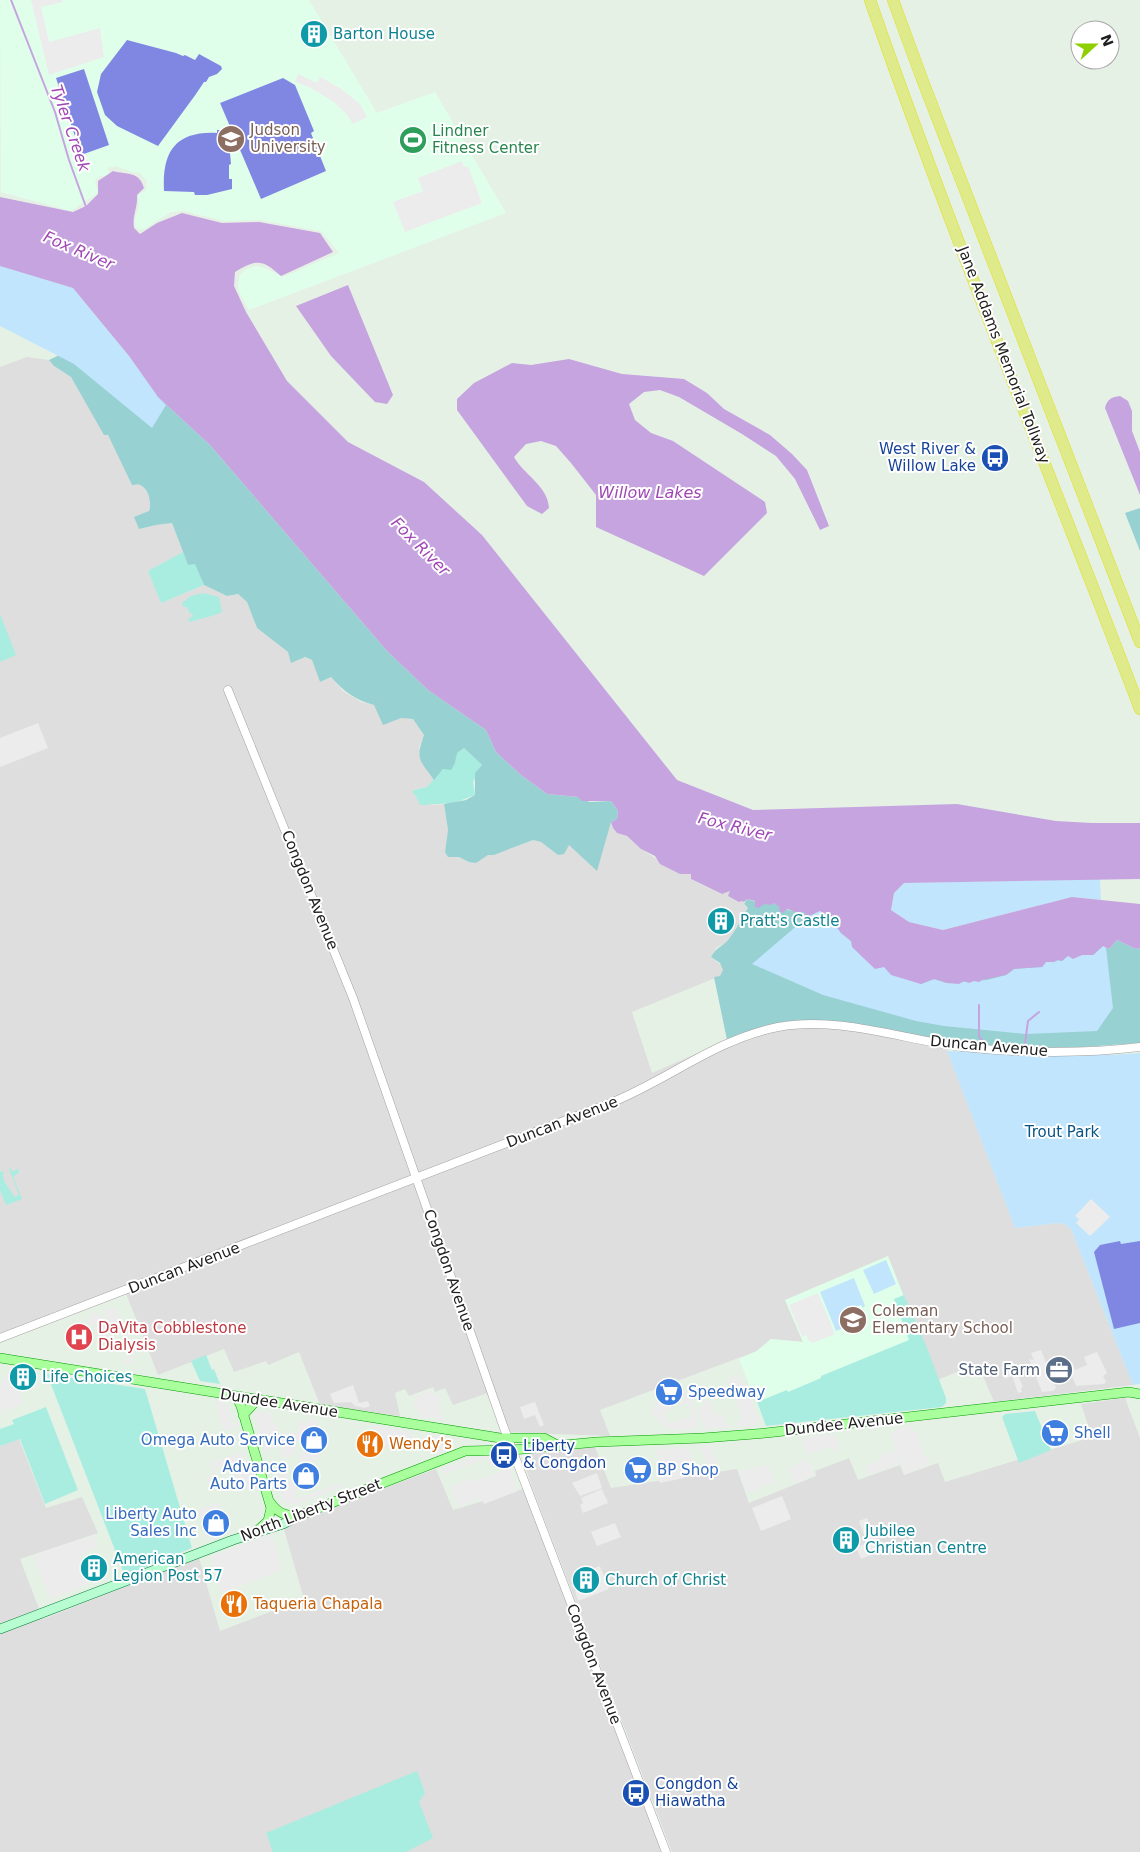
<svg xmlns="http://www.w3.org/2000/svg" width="1140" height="1852" viewBox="0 0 1140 1852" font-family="'DejaVu Sans',sans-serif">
<rect width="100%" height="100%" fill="#e6f1e6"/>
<path fill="#dddedd" d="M27 357 49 360 54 366 71 377 91 411 108 435 132 484H140L145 488 151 500V506L139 529 156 525 172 523 183 552 149 571 161 603 204 585 227 596 238 594 247 602 257 628 288 652 312 660 320 682 331 677 343 691 361 702 374 705 401 718 413 719 424 735 419 747 429 773 434 780 427 787 414 790 432 805 444 804 448 830 445 852 459 857 469 862 488 855H494L533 840 541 842 558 855 569 844 611 822 613 828 617 833 627 836 641 849 680 874H691V879L696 882 721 894 730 891 731 892 728 896 744 902V905L748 908 731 936 725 943 716 948 711 957 722 966 723 971 720 976 632 1012 652 1073 739 1035 792 1022 943 1040 1015 1228 1058 1223 1064 1224 1071 1229 1133 1385 994 1402 978 1364 937 1380 822 1285 786 1300 803 1342 771 1339 757 1351 600 1410 610 1436 501 1432 488 1393 453 1405 445 1388 435 1392 433 1387 409 1396 405 1389 395 1393 400 1416 320 1405 299 1352 268 1365 266 1361 234 1372 224 1349 158 1375 123 1286 0 1334V367Z
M1125 1398 1140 1438V1852H672L532 1487 524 1462V1456L529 1453 595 1447 611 1488 737 1469 749 1503 816 1476 815 1471 849 1458 858 1480 900 1465 904 1475 938 1463 945 1482 1092 1437 1081 1404Z
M19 1439 46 1508 82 1497 98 1533 20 1559 43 1619 199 1558 220 1631 304 1599 283 1526 436 1469 453 1510 523 1489 662 1852H0V1446Z"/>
<path fill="#e0ffea" d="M0 0H309L377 113 435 92 506 213 249 310 238 290 239 276 246 269 256 266 265 268 283 277 339 253 321 231 260 220 225 221 183 211 171 212 146 228 140 230 135 226V219L139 206 138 195 146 190 147 181 140 173 132 172 116 166 107 168 111 175 106 177 102 175 95 180 96 186 99 192 71 211 1 192Z
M888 1256 945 1401 764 1421 739 1359 757 1351 771 1339 803 1342 785 1300Z"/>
<path fill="#a9ede1" d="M183 552 188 565 195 563 204 585 161 603 148 571Z
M203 593 219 597 222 612C212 617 201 618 190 622L188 619 193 616 192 613 190 614 187 607H183L182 603 191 596Z
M0 614 16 655 0 662Z
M464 748 482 765 473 782 475 795 454 803 420 805 416 796 412 792 414 790 427 787 443 769 455 763 456 753Z
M11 1168 12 1172 18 1169 19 1172 13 1177 22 1199 6 1205 0 1190V1172L4 1171C0 1181 10 1187 14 1197L19 1195 9 1169Z
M904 1295 927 1348 946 1398V1403L942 1407 766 1426 757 1402 787 1390 788 1392 821 1378V1376L909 1340 894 1299Z
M206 1355 212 1370 214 1369 220 1384 200 1381 191 1361Z
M47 1374 145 1389 192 1548 125 1576Z
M46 1407 78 1490 45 1504 20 1439 0 1446V1429L14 1424 12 1420Z
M1035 1411 1051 1450 1019 1463 1002 1417 1005 1414Z
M417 1771 425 1793 419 1802 433 1838 406 1852H273L266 1833Z"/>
<path fill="#98d1d2" d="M0 266 158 397 210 445 387 651 428 690 486 730 496 752 521 775 547 794 578 797 590 802 611 801 618 811 617 819 611 822 597 871 569 845 564 854 558 855 541 842 533 840 494 855H488L476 863 469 862 459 857H448L445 852 448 830 444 804 466 800 475 795V773L482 765 464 748 457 753 455 763 451 770 443 769 434 780C420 760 415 760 424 735L413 719 401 718 383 725 374 705C356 700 344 692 331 677L320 682 312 660 305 657 291 663 288 652 257 628 247 602 238 594 227 596 204 585 195 564 188 565 172 523 156 525 139 529 134 517 149 511C152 504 149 488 140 485 140 484 133 485 132 485L108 435H104L71 377 54 366 49 360 59 355Z
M1140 508V551L1125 513Z
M747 899C755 901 766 907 774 903 782 910 794 912 805 911L1073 958 1103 946 1109 949 1117 940 1136 949 1140 948V1043L1083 1047 1026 1048 979 1045 920 1038 849 1023 745 1033 727 1040 714 977 720 976 723 970 720 963 711 957C717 946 721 948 728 940 736 930 741 919 748 908L744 904Z"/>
<path fill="#c1e5fc" d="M0 266 73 288 129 356 158 397 166 405 152 428 74 364 0 326Z
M1100 879 1101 900 1072 897 943 930 909 922 891 910 894 893 904 883Z
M820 911 831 919 841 933 884 967 921 984 934 979 947 983 987 980 1006 975 1014 969 1042 967 1046 962H1054L1068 956 1073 958 1081 955H1093L1103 946 1106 948 1113 1008 1097 1031 1026 1034 944 1026 916 1021 823 995 752 964 807 917Z
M947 1051 1110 1055 1140 1053V1384L1133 1385 1071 1229 1064 1224 1058 1223 1015 1228Z
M886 1260 896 1284 874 1294 863 1270Z
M854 1278 865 1306 863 1308 861 1305 846 1311 851 1325 836 1331 820 1292Z"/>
<path fill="#8087e3" d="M127 40 176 53 183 56 185 55 195 60 199 54 221 66 222 69 217 74 209 77 206 82H204L196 94 158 146 117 126 105 115 97 92 101 74Z
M84 69 109 145 81 155 56 78Z
M283 78 295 85 314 131 311 133 326 171 261 199 220 103Z
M217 130H228L231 164 229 165V179H232V189L207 195H195L194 192 164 191C162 152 175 131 217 133Z
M1120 1241 1121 1244 1140 1241V1323L1114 1329 1094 1252 1100 1245Z"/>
<path fill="#ececec" d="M31 0H62L63 2 41 7 49 42 100 28 104 57 49 75Z
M298 74 317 83 320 77 340 88 359 103 367 117 353 124 347 115 334 102 309 87 295 82Z
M462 161 464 167 468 166 482 203 405 232 393 202 423 191 418 178Z
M38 723 48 748 0 767V738Z
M1091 1199 1110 1217 1090 1236 1076 1223 1079 1219 1075 1216Z
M818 1293 835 1334 813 1343 808 1340 806 1335 802 1337 789 1305Z
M115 1307 135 1356 132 1358 133 1362 126 1365 124 1360 131 1357 120 1332 113 1334 104 1311Z
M96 1312 97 1315 101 1313 109 1334 99 1337 95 1325 91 1326 88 1318 91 1317 90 1315Z
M1041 1350 1056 1388 1053 1391 1042 1392 1029 1359 1034 1360 1031 1353Z
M1097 1352 1107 1373 1103 1376 1106 1382 1104 1384 1076 1386 1067 1364 1072 1362 1075 1370 1087 1365 1084 1357Z
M1013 1362 1023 1387 1021 1388 1022 1392 1018 1393 1012 1376 1005 1379 1001 1367Z
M11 1373 23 1404 3 1412 0 1404V1387L6 1375Z
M738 1375 742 1384 745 1383 760 1422 753 1426 739 1427 737 1421 743 1418 727 1380Z
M353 1385 359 1403 368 1401 370 1406 365 1408 355 1406 351 1402 334 1403 330 1394Z
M431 1390 433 1394 438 1393 441 1402 437 1404 444 1420H439L438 1418 419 1417 420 1411H416L413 1402 416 1401 415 1396Z
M684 1391 688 1395 698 1418V1426L691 1430 664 1428 658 1419 655 1418 652 1410 654 1408 653 1404 667 1398 671 1409 665 1412 669 1424 692 1416 687 1403 680 1405 676 1394Z
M709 1399 715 1416 721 1413 726 1425 731 1423 732 1426 728 1428H709L705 1430 697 1408 704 1405 703 1402Z
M216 1401 226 1403 232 1424 239 1422 240 1426 224 1431Z
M535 1402 544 1425 540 1427 535 1415 524 1419 520 1407Z
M264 1411 265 1413 269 1411 272 1421 277 1427 281 1435 298 1431 299 1423 316 1418 321 1431 287 1445 294 1443 297 1453 283 1459 280 1448 284 1446V1445L266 1451 254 1413Z
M373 1426 410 1432 412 1437 382 1449Z
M912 1426V1432L916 1431 924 1453 920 1455 921 1457 926 1456 930 1464 905 1474 899 1459 897 1460 899 1464 869 1475 866 1466 879 1461V1459L882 1457V1455L895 1450 896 1453 897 1452 890 1433 896 1432V1428Z
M834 1434 840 1449 834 1451 832 1446 808 1455 801 1438Z
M425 1435 442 1437 444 1451 433 1455Z
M317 1445 321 1458 302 1465 298 1454 307 1451 306 1449Z
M711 1446 720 1472 693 1477 692 1474 684 1476 682 1473 684 1478 660 1483 656 1474 662 1469 655 1449 688 1448 697 1471H700L708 1467 701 1447Z
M242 1452 244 1459 215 1468 219 1480 208 1483 206 1478 214 1475 210 1463Z
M502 1455 503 1458 490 1465 487 1458 444 1474 442 1469 475 1457Z
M247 1460 255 1487 241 1491 232 1464Z
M808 1460 815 1475 794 1483 788 1468Z
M768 1465 775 1482 747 1493 739 1471Z
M510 1468 518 1491 484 1504 481 1498 458 1507 451 1486 473 1478 474 1482Z
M286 1473 289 1481 294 1479 299 1490 294 1492 297 1499 340 1483 342 1487 291 1506 289 1502 285 1503 275 1477Z
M597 1473 602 1488 580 1496 572 1483Z
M602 1489 608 1503 583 1513 580 1505 583 1503 581 1498Z
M782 1496 791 1519 761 1531 752 1508Z
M217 1503 219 1508 203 1514 210 1532 225 1527 227 1532 207 1538 198 1510Z
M867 1518 881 1551 861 1559 856 1547 867 1543 859 1521Z
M615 1523 621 1537 597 1546 591 1532Z
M271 1534 282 1570 222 1593 211 1557Z
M93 1535 98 1548 78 1556 86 1575 90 1574 94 1582 50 1599 33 1555Z
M600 1566 609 1589 578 1601 575 1591 597 1582 592 1569Z"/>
<path fill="#c5a4e0" d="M113 171C128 175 139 171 144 188L137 195C138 207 132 216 134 228L140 234 157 223 182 213 222 223 259 222 320 233 333 252 281 276C262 259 257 259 235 272L234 286 246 312 287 381 348 442 424 482 482 535 677 780 753 810 957 804 1056 821 1092 823H1140V879L904 883 894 893 891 910 909 922 943 930 1072 897 1140 904V948L1136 949 1117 940 1109 949 1103 946 1093 955H1082L1073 959 1068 956 1062 961 1057 960 1054 962H1046L1042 967 1014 969 1006 975 982 980 979 982 974 981 969 983 964 981 959 984 947 983 934 979 921 984 891 975 884 967 875 969 852 947 851 941 841 933 831 919 820 911 807 917 804 912H796L787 909 783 913 779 911 780 908 774 903 771 905 764 904 759 908 755 907V901L747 899 744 902 742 901 739 902 728 896 730 891 722 894 691 879V874H680L660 864 655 856 641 849 627 836 617 833 613 828 611 822 617 819 618 811 611 801H582L578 797 547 794 521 775 496 752 486 730 428 690 387 651 210 445 158 397 129 356 73 288 0 266V197L73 212 86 206 98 194V181Z
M348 285 393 395 387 404 375 402 331 356 296 306Z
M569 359 622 374 684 379 707 393 724 409 770 435 792 454 807 470 829 526 820 530 795 479 776 456 742 434 679 397 660 390 644 392 629 404 635 420 651 433 673 441 765 502 767 513 704 576 596 527V495L571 463 556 446 541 441 526 444 514 457C524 475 548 486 549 508L542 514 527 506 457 410V399L474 383 512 363 531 365Z
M1120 396 1128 401 1132 411V431L1140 452V495L1105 408C1107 399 1112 397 1120 396Z"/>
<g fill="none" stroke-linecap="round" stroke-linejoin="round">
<path stroke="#c5a4e0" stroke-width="2" d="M11 0 55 112 69 160 86 207
M979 1005V1037L982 1040
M1025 1043 1028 1021 1039 1012"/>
<defs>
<path id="tertiary" d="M228 690 353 998 504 1428 666 1852
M0 1338 613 1102C669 1079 717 1039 778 1027 841 1016 900 1039 962 1047 1020 1053 1082 1054 1140 1047"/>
<path id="secondary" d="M0 1629 233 1540 283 1524 302 1514"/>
<path id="primary" d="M0 1358 500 1438H544L557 1445
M236 1396 241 1406 271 1508 268 1521 256 1532
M243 1415 258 1399
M270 1502C279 1515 288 1517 303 1514L465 1451 513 1450 596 1442 703 1438 766 1433 1129 1392 1140 1394"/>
<path id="motorway" d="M870 0C953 238 1050 473 1140 709
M893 0 922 79 1140 642"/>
</defs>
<use href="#tertiary" stroke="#a1a1a1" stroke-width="9"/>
<use href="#secondary" stroke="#007d35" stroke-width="10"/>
<use href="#primary" stroke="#039b00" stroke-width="10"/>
<use href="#motorway" stroke="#e3de1e" stroke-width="12"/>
<use href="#tertiary" stroke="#fff" stroke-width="8"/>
<use href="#secondary" stroke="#b8fcd1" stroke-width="9"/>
<use href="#primary" stroke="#a8ff9c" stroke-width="9"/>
<use href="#motorway" stroke="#dfeb8a" stroke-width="11"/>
</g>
<defs>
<symbol id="building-disc" viewBox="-11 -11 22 22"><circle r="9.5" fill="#0f9aa8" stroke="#fff"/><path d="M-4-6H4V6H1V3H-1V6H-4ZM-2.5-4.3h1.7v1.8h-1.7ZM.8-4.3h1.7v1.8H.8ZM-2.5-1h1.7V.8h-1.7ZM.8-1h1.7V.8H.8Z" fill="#fff"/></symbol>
<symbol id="university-disc" viewBox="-11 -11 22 22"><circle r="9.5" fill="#8d6e63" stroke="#fff"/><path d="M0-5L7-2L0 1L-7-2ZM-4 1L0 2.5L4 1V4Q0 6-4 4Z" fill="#fff"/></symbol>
<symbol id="stadium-disc" viewBox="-11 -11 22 22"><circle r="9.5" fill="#2e9e5b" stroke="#fff"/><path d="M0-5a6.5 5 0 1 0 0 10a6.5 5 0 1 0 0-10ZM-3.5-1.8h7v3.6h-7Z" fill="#fff"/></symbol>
<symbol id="bus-disc" viewBox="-11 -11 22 22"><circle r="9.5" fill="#1a4fb4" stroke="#fff"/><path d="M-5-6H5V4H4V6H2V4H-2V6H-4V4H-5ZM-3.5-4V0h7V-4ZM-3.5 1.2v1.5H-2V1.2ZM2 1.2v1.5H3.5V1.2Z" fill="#fff"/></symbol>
<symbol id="school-disc" viewBox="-11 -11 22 22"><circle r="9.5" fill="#8d6e63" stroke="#fff"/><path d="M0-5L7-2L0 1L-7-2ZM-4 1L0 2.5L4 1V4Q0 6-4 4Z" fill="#fff"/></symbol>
<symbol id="hospital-disc" viewBox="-11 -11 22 22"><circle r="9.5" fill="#e0444e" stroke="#fff"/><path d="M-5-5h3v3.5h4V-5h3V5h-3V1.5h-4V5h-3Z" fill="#fff"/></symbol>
<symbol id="office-disc" viewBox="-11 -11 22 22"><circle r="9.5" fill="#5c6f8a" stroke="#fff"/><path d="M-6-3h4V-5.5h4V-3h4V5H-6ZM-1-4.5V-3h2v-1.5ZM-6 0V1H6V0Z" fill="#fff"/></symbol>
<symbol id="supermarket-disc" viewBox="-11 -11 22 22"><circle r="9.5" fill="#3f7fe0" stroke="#fff"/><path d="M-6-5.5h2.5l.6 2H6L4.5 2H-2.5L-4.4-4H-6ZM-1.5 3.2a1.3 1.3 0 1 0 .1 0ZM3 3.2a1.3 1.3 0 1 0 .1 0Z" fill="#fff"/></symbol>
<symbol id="shop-disc" viewBox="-11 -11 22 22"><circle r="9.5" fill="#3f7fe0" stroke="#fff"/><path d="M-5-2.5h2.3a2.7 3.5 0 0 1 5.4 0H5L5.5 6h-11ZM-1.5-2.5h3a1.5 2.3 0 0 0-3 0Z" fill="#fff"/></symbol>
<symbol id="restaurant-disc" viewBox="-11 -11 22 22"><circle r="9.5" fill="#e8710a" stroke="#fff"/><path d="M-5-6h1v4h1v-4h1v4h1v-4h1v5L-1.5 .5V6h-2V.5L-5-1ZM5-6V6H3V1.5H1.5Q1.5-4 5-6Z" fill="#fff"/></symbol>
</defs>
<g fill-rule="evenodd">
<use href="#building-disc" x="298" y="18" width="32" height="32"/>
<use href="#university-disc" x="215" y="123" width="32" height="32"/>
<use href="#stadium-disc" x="397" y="124" width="32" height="32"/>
<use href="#bus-disc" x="979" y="442" width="32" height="32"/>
<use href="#building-disc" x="705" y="905" width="32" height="32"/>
<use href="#school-disc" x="837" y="1304" width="32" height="32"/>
<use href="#hospital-disc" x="63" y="1321" width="32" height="32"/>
<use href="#office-disc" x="1043" y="1354" width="32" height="32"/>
<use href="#building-disc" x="7" y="1361" width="32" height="32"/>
<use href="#supermarket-disc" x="653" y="1376" width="32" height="32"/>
<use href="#supermarket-disc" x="1039" y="1417" width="32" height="32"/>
<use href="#shop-disc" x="298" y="1424" width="32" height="32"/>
<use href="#restaurant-disc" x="354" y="1428" width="32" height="32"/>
<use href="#bus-disc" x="488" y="1439" width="32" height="32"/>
<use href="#supermarket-disc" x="622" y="1454" width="32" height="32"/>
<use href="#shop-disc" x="290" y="1460" width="32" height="32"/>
<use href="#shop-disc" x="200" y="1507" width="32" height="32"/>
<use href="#building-disc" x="830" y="1524" width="32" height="32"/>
<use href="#building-disc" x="78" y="1552" width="32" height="32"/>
<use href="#building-disc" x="570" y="1564" width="32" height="32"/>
<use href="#restaurant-disc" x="218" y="1588" width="32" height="32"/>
<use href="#bus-disc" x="620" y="1777" width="32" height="32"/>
</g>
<g text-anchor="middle" stroke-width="4" stroke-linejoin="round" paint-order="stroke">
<g font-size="15" fill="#0d838f" stroke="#fff" text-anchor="start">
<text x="333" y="39">Barton House</text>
<text x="740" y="926">Pratt's Castle</text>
<text x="42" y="1382">Life Choices</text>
<text x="865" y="1536">Jubilee<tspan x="865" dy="17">Christian Centre</tspan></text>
<text x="113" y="1564">American<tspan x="113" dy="17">Legion Post 57</tspan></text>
<text x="605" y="1585">Church of Christ</text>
</g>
<g font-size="15" fill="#785e54" stroke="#fff" text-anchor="start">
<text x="250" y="135">Judson<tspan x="250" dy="17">University</tspan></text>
<text x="872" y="1316">Coleman<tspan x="872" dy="17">Elementary School</tspan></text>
</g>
<g font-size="15" fill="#27864d" stroke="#fff" text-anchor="start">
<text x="432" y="136">Lindner<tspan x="432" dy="17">Fitness Center</tspan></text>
</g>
<g font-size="15" fill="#202020" stroke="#fff">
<text transform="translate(1004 355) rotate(69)" y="5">Jane Addams Memorial Tollway</text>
<text transform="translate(310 890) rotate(68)" y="5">Congdon Avenue</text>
<text transform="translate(989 1046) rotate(5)" y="5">Duncan Avenue</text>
<text transform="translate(562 1122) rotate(-21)" y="5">Duncan Avenue</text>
<text transform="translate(184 1268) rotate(-21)" y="5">Duncan Avenue</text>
<text transform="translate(449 1270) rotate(71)" y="5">Congdon Avenue</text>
<text transform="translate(279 1403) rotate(9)" y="5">Dundee Avenue</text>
<text transform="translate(844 1424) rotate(-6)" y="5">Dundee Avenue</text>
<text transform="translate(311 1510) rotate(-21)" y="5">North Liberty Street</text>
<text transform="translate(594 1664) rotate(69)" y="5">Congdon Avenue</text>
</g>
<g font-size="15" fill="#164399" stroke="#fff" text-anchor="start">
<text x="976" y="454" text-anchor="end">West River &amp;<tspan x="976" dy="17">Willow Lake</tspan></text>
<text x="523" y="1451">Liberty<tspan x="523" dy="17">&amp; Congdon</tspan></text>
<text x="655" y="1789">Congdon &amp;<tspan x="655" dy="17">Hiawatha</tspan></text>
</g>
<g font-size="15" fill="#065385" stroke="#fff">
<text x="1062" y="1137">Trout Park</text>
</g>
<g font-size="15" fill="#be3a42" stroke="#fff" text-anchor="start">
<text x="98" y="1333">DaVita Cobblestone<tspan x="98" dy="17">Dialysis</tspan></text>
</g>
<g font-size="15" fill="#4e5e75" stroke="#fff" text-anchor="end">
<text x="1040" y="1375">State Farm</text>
</g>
<g font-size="15" fill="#366cbe" stroke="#fff" text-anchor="start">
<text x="688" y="1397">Speedway</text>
<text x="1074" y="1438">Shell</text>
<text x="295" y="1445" text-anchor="end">Omega Auto Service</text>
<text x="287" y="1472" text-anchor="end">Advance<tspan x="287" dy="17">Auto Parts</tspan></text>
<text x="657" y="1475">BP Shop</text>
<text x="197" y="1519" text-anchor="end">Liberty Auto<tspan x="197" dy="17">Sales Inc</tspan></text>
</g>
<g font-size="15" fill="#c56008" stroke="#fff" text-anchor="start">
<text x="389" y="1449">Wendy's</text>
<text x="253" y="1609">Taqueria Chapala</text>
</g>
<g font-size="16" font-style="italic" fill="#a047b5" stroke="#fff">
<text transform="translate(71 128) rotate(71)" y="6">Tyler Creek</text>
<text transform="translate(79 250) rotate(23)" y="6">Fox River</text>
<text x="650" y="498">Willow Lakes</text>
<text transform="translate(421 546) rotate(45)" y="6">Fox River</text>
<text transform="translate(735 826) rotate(14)" y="6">Fox River</text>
</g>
</g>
<g transform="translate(1095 45) rotate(69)"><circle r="24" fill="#ffffff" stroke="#a6a6a6"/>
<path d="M0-4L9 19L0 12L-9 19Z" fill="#8ecf00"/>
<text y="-8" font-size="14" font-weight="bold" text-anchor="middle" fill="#202020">N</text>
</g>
</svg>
